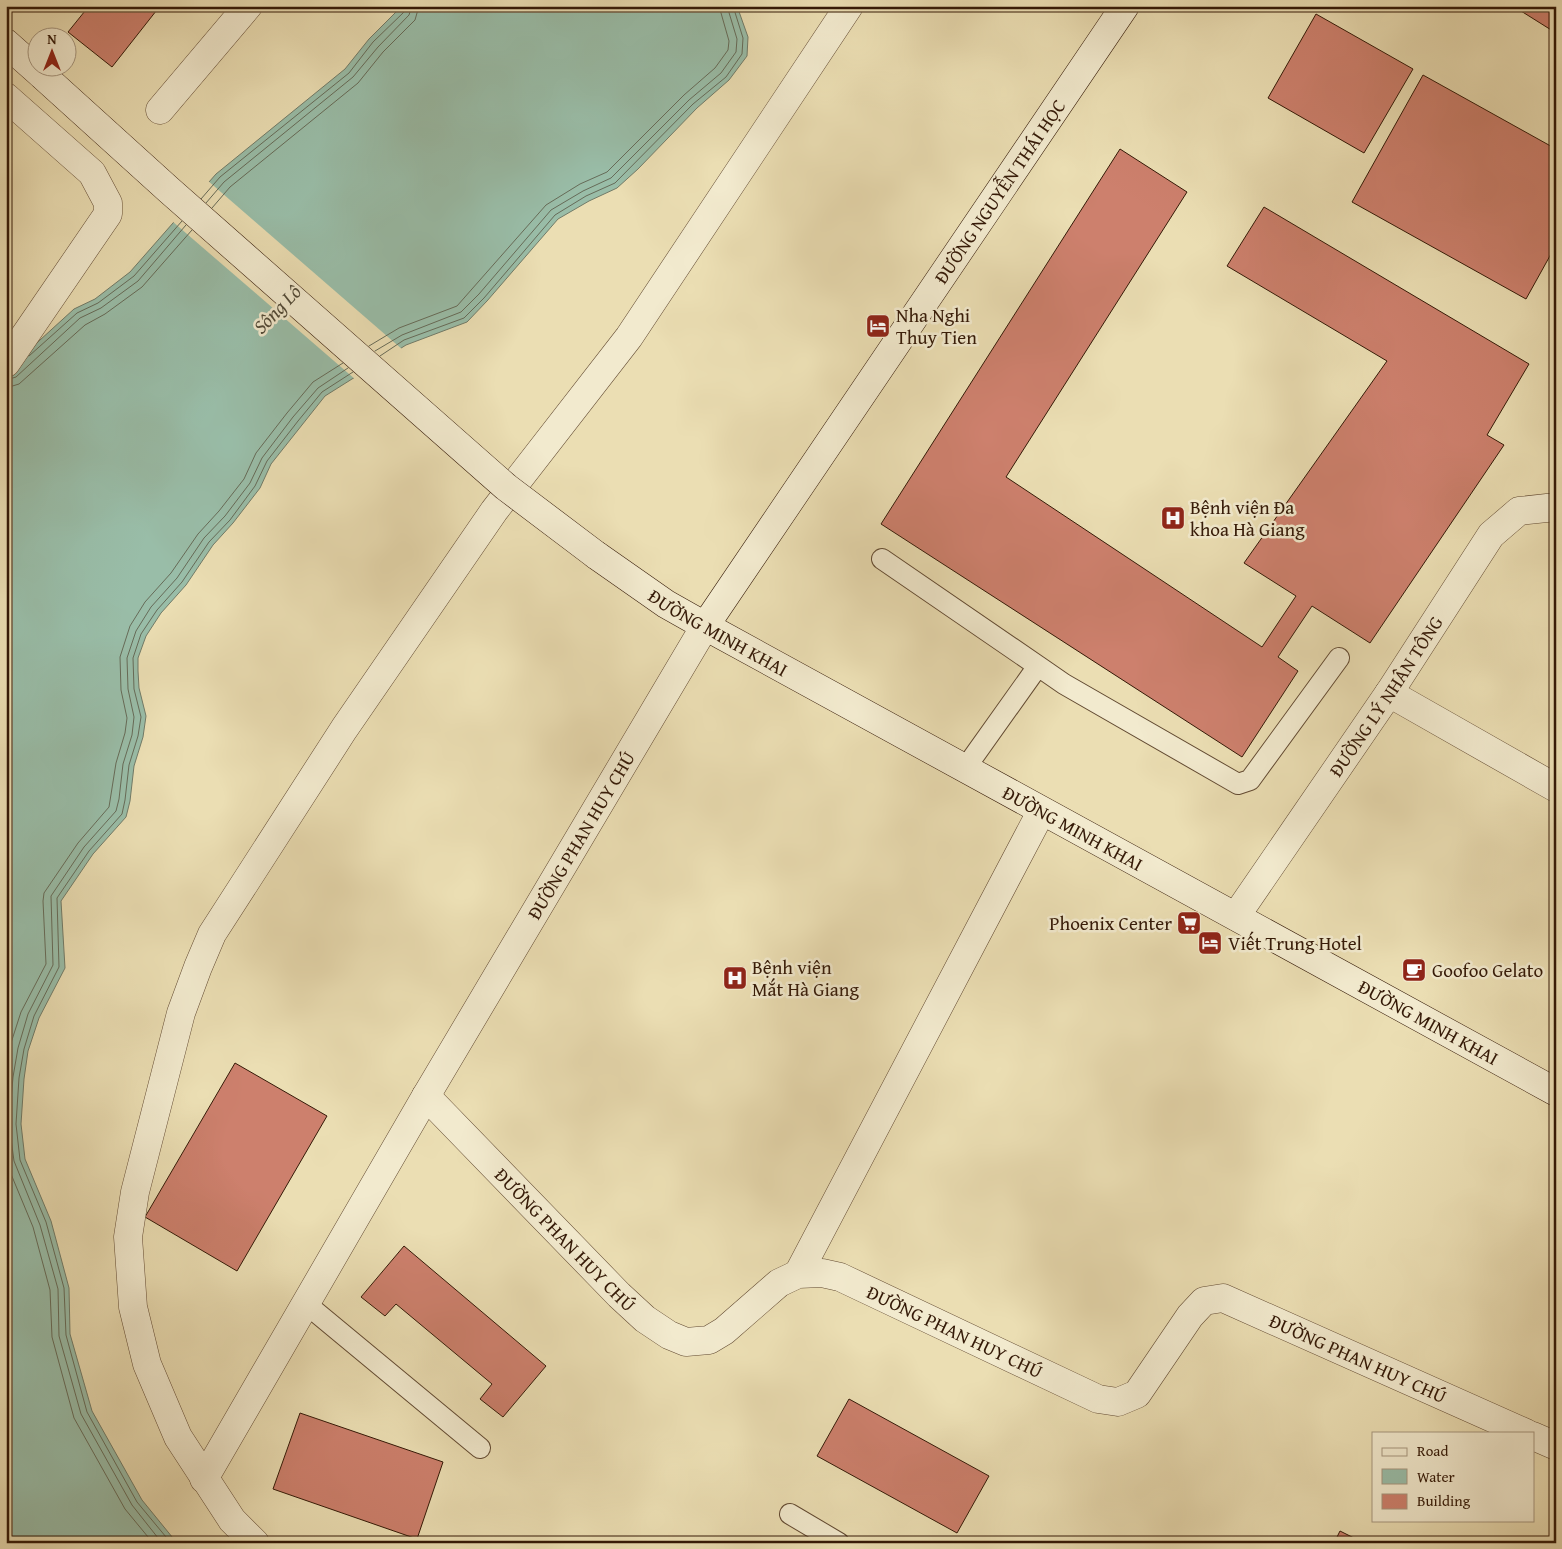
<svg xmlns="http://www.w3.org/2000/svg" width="1562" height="1549" viewBox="0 0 1562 1549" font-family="'Gentium Book Plus',serif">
<rect width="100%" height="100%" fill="#ebdeb3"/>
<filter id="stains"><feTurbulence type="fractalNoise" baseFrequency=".004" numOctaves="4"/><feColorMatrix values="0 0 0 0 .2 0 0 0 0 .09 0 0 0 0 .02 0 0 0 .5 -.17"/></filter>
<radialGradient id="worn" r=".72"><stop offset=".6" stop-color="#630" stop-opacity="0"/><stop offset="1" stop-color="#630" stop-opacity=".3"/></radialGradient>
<path fill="#99bda8" stroke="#717b68" d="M402 6H737L748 37 747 56 729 80 697 108 638 169 617 188 589 201 558 219 487 301 467 322 406 345 325 396 271 464 260 488 233 523 213 545 186 585 161 613 146 636 138 658V671L139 688 146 716 143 737 134 766 130 801 126 817 93 854 61 901 65 968 39 1018 28 1051 24 1079 21 1124 25 1159 51 1221 69 1288 70 1334 92 1411 142 1500 177 1543H6V371L74 309 95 299 130 272 216 174 345 69 369 39Z"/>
<path fill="#ebdeb3" d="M207 180 403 350 356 380 172 221Z"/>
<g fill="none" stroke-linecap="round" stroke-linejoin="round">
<path stroke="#666b58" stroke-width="1" d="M201 199 220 177 349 73 373 42 404 12 405 6
M206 203 224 182 353 77 378 47 409 15 412 6
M212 208 230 187 358 83 383 52 415 20 419 6
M369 346 399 328 457 306 546 205 580 184 607 172 684 95 715 68 728 50 729 41 719 6
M375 351 402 335 461 312 479 294 551 210 583 191 611 178 689 100 721 73 736 52 737 39 727 6
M29 356 77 313 98 303 134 276 182 221
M380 356 404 340 464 318 484 298 555 215 586 196 615 183 693 104 726 77 742 54 743 38 733 6
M6 380 16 377 80 318 101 308 138 281 186 225
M6 388 19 384 85 325 105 314 142 287 192 230
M6 1070 10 1046 21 1012 46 964 43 901 44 893 78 843 109 807 116 763 125 733 127 718 121 690 120 657 130 626 145 602 171 573 198 534 219 511 244 479 256 453 287 413 313 382 343 363
M6 1162 33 1227 50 1290 52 1337 74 1418 125 1509 153 1543
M162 1543 132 1505 81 1414 59 1336 58 1289 40 1225 14 1161 9 1124 13 1077 18 1048 28 1014 53 965 51 896 84 847 116 811 119 799 123 764 132 735 134 717 128 689 127 658 136 631 151 607 177 578 204 538 225 516 250 483 262 458 293 417 318 388 348 368
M171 1543 137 1502 87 1412 66 1335 64 1288 46 1222 20 1160 16 1124 19 1078 24 1049 34 1016 59 967 57 898 89 851 122 814 125 800 129 765 138 736 141 717 134 689 133 658 141 634 157 610 182 582 209 542 230 520 255 486 267 461 298 421 322 392 353 372"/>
</g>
<path fill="#cd806d" stroke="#341907" d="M89 6H160L112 67 68 32Z
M1513 6H1556V33Z
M1316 14 1413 69 1364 153 1268 98Z
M1423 75 1556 149V245L1526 299 1352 202Z
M1120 149 1187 192 1006 477 1262 647 1296 596 1244 563 1387 361 1227 266 1264 207 1529 364 1487 435 1504 445 1370 643 1312 606 1278 657 1298 671 1242 757 881 524Z
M235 1063 327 1116 237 1271 145 1217Z
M404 1246 546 1366 503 1417 480 1399 492 1384 396 1304 385 1316 361 1297Z
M849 1399 989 1476 957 1533 817 1456Z
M300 1413 443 1462 417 1539 273 1489Z
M1340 1531 1364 1543H1334Z"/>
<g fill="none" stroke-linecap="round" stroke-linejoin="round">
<defs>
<path id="lane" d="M882 559 1038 666
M964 770 1038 666 1064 684 1238 784 1250 780 1339 658
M305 1303 480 1448
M790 1514 839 1543"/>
<g id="street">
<path d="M6 97 92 173 108 203V214L6 363"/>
<path d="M160 110 248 6"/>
<path d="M1389 693 1556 788"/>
<path id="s1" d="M1236 916 1389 693 1491 535 1519 511 1556 507"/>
<path id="s2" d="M426 1096 619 1295 645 1319 669 1335 686 1342 709 1340 724 1331 779 1283 798 1274 822 1273 840 1277 1098 1399 1118 1402 1137 1394 1190 1316 1204 1301 1223 1298 1526 1433"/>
<path d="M798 1274 1041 812"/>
<path d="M1533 1436 1556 1446"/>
<path id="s3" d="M204 1479 426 1096 705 626"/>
<path d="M255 1543 232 1520 178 1437 147 1364 133 1307 128 1237 135 1192 181 1013 198 967 212 934 344 729 494 511 629 337 849 6"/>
</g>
<g id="secondary">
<path d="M6 43 42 75"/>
<path id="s4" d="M596 555 666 604 705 626C988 783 1273 936 1556 1092"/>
<path id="s5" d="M705 626 1125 6"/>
</g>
</defs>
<use href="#lane" stroke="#624a32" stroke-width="22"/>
<use href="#street" stroke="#624a32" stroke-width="29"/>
<use href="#secondary" stroke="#341907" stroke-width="29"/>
<use href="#lane" stroke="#f2eace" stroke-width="20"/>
<use href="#street" stroke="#f2eace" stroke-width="28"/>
<use href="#secondary" stroke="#f2eace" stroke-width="28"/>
<defs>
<path id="secondary-bridge" d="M42 75 169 190 506 487 596 555"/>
</defs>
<use href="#secondary-bridge" stroke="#341907" stroke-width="29" stroke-linecap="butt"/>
<use href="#secondary-bridge" stroke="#f2eace" stroke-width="28"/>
</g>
<defs>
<symbol id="hotel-square" viewBox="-11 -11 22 22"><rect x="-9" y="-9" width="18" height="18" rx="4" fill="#8f2418" stroke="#f2eace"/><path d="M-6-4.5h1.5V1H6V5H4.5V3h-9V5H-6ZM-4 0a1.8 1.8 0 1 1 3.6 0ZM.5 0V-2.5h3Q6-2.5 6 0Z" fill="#fff"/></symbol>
<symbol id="hospital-square" viewBox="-11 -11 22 22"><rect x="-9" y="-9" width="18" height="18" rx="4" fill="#8f2418" stroke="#f2eace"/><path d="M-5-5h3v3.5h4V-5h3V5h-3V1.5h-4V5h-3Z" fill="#fff"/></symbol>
<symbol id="supermarket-square" viewBox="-11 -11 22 22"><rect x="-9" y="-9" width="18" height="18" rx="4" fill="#8f2418" stroke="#f2eace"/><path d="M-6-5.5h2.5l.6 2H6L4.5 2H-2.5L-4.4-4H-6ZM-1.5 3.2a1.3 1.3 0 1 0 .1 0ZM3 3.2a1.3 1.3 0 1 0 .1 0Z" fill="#fff"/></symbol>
<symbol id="cafe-square" viewBox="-11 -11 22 22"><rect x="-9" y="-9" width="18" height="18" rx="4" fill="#8f2418" stroke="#f2eace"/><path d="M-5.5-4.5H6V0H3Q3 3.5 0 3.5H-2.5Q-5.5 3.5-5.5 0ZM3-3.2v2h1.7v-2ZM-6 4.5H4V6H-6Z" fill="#fff"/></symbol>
</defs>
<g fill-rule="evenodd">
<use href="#hotel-square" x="864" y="312" width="28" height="28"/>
<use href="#hospital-square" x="1159" y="504" width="28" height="28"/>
<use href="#supermarket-square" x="1175" y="909" width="28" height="28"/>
<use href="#hotel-square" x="1196" y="929" width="28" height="28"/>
<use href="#cafe-square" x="1400" y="956" width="28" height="28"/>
<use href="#hospital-square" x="721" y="964" width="28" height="28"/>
</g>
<g text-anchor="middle" stroke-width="5" stroke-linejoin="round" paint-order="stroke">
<g font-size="19" fill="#341907" stroke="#f2eace">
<text dy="7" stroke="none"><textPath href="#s5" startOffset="525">ĐƯỜNG NGUYỄN THÁI HỌC</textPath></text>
<text dy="7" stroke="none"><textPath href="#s4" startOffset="145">ĐƯỜNG MINH KHAI</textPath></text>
<text dy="7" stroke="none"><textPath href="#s1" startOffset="266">ĐƯỜNG LÝ NHÂN TÔNG</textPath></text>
<text dy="7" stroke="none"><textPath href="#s4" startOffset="550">ĐƯỜNG MINH KHAI</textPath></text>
<text dy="7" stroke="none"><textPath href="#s3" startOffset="746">ĐƯỜNG PHAN HUY CHÚ</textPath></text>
<text dy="7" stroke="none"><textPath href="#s4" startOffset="955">ĐƯỜNG MINH KHAI</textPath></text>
<text dy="7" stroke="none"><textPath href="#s2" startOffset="200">ĐƯỜNG PHAN HUY CHÚ</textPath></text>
<text dy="7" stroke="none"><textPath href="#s2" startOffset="664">ĐƯỜNG PHAN HUY CHÚ</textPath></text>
<text dy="7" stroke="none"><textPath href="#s2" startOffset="1145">ĐƯỜNG PHAN HUY CHÚ</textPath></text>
</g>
<g font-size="19" fill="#341907" stroke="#f2eace" text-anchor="start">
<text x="896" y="322">Nha Nghi<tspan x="896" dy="22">Thuy Tien</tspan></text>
<text x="1190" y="514">Bệnh viện Đa<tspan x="1190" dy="22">khoa Hà Giang</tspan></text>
<text x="1172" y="930" text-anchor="end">Phoenix Center</text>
<text x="1228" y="950">Viết Trung Hotel</text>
<text x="752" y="974">Bệnh viện<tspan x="752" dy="22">Mắt Hà Giang</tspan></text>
<text x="1432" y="977">Goofoo Gelato</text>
</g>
<g font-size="20" font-style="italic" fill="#524a37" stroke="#f2eace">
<text transform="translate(277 309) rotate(-46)" y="7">Sông Lô</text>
</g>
</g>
<rect width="1562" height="1549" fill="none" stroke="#ebdeb3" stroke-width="25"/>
<rect x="8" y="8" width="1547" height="1534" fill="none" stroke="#341907" stroke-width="2.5"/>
<rect x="12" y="12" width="1537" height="1524" fill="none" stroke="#341907"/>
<rect x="1372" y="1432" width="162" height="90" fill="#f2eace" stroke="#a6967e"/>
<rect x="1382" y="1448" width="25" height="8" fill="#f2eace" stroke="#a6967e"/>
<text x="1417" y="1456" font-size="15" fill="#341907">Road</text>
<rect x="1382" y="1469" width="25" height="15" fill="#99bda8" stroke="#a6967e"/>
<text x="1417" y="1482" font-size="15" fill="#341907">Water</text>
<rect x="1382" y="1494" width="25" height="15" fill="#cd806d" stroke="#a6967e"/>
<text x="1417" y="1506" font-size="15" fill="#341907">Building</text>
<g transform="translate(52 52)"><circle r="24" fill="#f2eace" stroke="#a6967e"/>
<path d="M0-4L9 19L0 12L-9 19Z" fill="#8f2418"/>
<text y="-8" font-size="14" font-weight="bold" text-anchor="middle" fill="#341907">N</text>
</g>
<rect width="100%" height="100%" filter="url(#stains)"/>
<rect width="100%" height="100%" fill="url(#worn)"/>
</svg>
